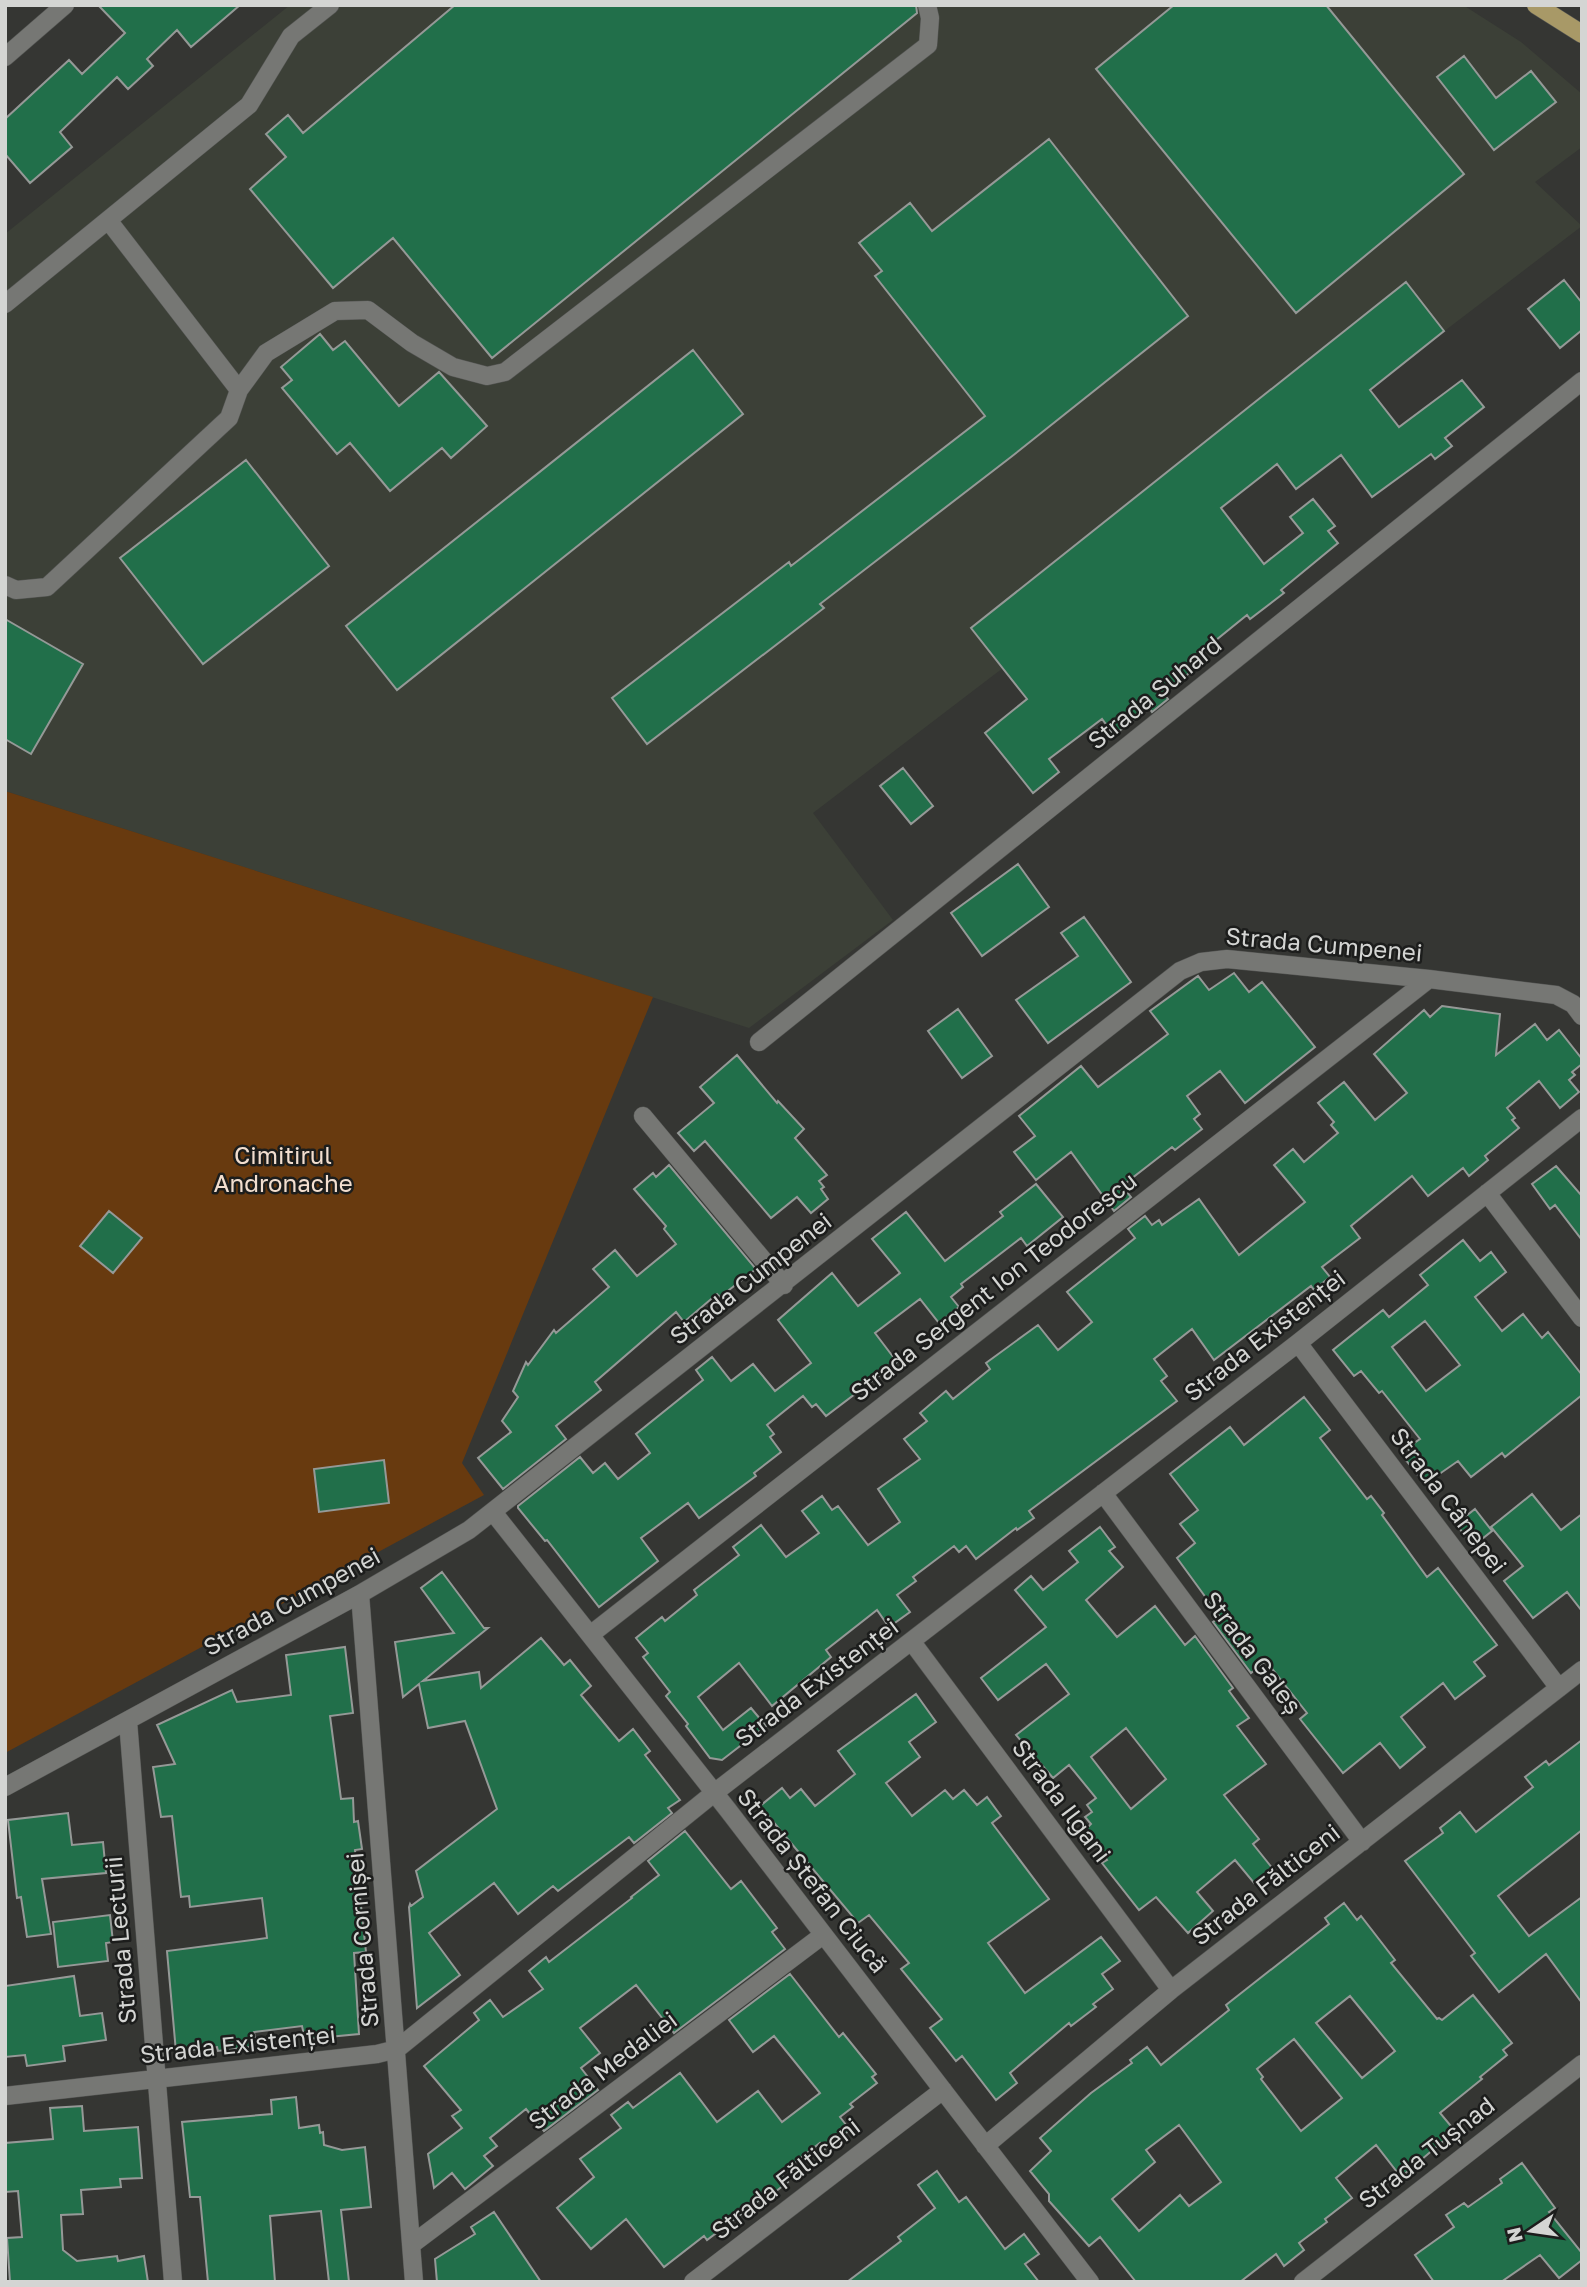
<svg xmlns="http://www.w3.org/2000/svg" width="1587" height="2287" viewBox="0 0 1587 2287" font-family="'Golos Text',sans-serif">
<rect width="100%" height="100%" fill="#353633"/>
<path fill="#3c4037" d="M290 5H1463L1521 42 1582 94V147L1535 182 1582 226 813 813 893 920 749 1028 5 791V234Z"/>
<path fill="#683a0f" d="M5 791 653 997 462 1463 484 1495 5 1753Z"/>
<path fill="#216f4a" stroke="#959997" stroke-width="2" fill-rule="evenodd" d="M98 5H240L191 47 177 30 147 59 153 66 128 89 117 77 60 132 72 147 30 183 5 154V119L69 60 82 74 125 33Z
M455 5H916L917 13 492 358 393 238 333 288 250 189 286 157 266 134 288 115 303 133Z
M1174 5H1326L1464 174 1296 313 1096 69Z
M1464 56 1496 98 1531 71 1556 102 1494 150 1437 77Z
M1049 139 1188 316 1011 457 820 604 824 608 647 744 612 698 789 562 791 566 985 416 875 276 882 271 859 243 910 203 932 231Z
M1564 280 1582 303V330L1560 348 1528 309Z
M1406 282 1444 331 1370 390 1399 427 1462 380 1484 407 1445 438 1452 446 1435 459 1431 454 1372 497 1341 455 1296 489 1277 464 1221 508 1264 564 1303 533 1290 517 1313 499 1335 526 1328 531 1338 543 1281 590 1284 593 1250 619 1247 615 1189 662 1194 669 1164 694 1168 699 1152 712 1149 708 1114 735 1102 719 1049 759 1059 772 1033 793 985 733 1027 699 971 628Z
M320 334 333 350 345 341 399 406 439 372 487 426 451 458 442 448 390 491 350 443 337 454 282 388 292 380 281 367Z
M693 350 743 414 397 690 346 626Z
M246 460 329 566 203 664 120 558Z
M5 619 83 664 31 754 5 739Z
M903 768 933 806 911 824 880 786Z
M1018 864 1049 907 982 956 951 913Z
M1084 917 1131 982 1048 1043 1016 1000 1078 956 1061 933Z
M1234 973 1249 992 1262 982 1315 1047 1245 1103 1220 1071 1187 1096 1200 1114 1194 1119 1202 1129 1175 1150 1172 1147 1122 1186 1131 1197 1114 1211 1071 1152 1036 1180 1014 1152 1035 1136 1019 1116 1081 1066 1098 1087 1168 1034 1150 1011 1198 976 1209 990Z
M1442 1006 1500 1014 1496 1055 1535 1024 1547 1040 1559 1030 1582 1059V1064L1572 1072 1575 1075 1569 1080 1579 1092 1560 1108 1539 1081 1507 1108 1515 1118 1512 1120 1519 1128 1485 1156 1488 1160 1469 1176 1463 1168 1428 1196 1412 1176 1351 1226 1360 1238 1322 1267 1330 1277 1314 1290 1311 1286 1214 1360 1192 1329 1154 1359 1167 1376 1161 1381 1177 1401 1029 1511 1034 1518 1017 1530 1016 1528 976 1559 966 1546 959 1552 954 1546 913 1577 916 1581 897 1595 910 1612 889 1627 877 1610 826 1650 831 1657 772 1706 739 1663 698 1697 723 1730 751 1708 766 1726 722 1760 710 1758 686 1726 688 1724 666 1696 670 1692 643 1657 648 1653 636 1638 662 1617 665 1621 697 1595 694 1590 739 1555 733 1547 761 1525 786 1557 819 1533 802 1511 822 1496 832 1510 838 1506 868 1545 900 1522 878 1489 920 1459 904 1439 927 1421 920 1413 946 1391 953 1399 990 1369 986 1363 1038 1325 1058 1350 1092 1322 1067 1292 1135 1238 1128 1229 1145 1216 1152 1225 1159 1220 1162 1225 1199 1199 1239 1255 1305 1202 1274 1165 1293 1149 1304 1162 1338 1133 1331 1125 1334 1122 1318 1103 1344 1082 1375 1120 1407 1093 1374 1054 1424 1010 1430 1017Z
M958 1009 992 1056 962 1078 928 1031Z
M737 1055 777 1103 778 1101 804 1129 795 1138 827 1175 819 1181 824 1187 821 1189 828 1199 811 1213 797 1197 771 1218 705 1141 694 1151 678 1133 714 1103 700 1087Z
M669 1165 756 1269 720 1297 717 1294 684 1322 676 1312 595 1382 601 1390 556 1426 566 1439 503 1489 478 1458 511 1432 502 1421 518 1397 513 1391 526 1362 528 1365 554 1330 556 1333 609 1287 593 1269 615 1250 637 1276 676 1244 664 1229 666 1226 634 1189 653 1173 656 1177Z
M1556 1166 1582 1196V1240L1555 1205 1550 1209 1532 1184Z
M1036 1184 1063 1217 1027 1246 1021 1238 961 1284 963 1287 951 1297 959 1307 939 1323 920 1299 875 1333 897 1362 826 1416 816 1404 812 1407 803 1396 767 1425 774 1434 770 1437 781 1452 754 1473 756 1476 699 1518 688 1503 641 1538 658 1561 599 1607 547 1540 545 1541 518 1508V1506L580 1457 593 1473 605 1463 618 1479 650 1453 636 1434 703 1380 696 1370 712 1357 731 1381 753 1364 775 1391 811 1363 778 1320 832 1273 858 1306 900 1273 872 1239 906 1212 945 1261 1003 1216 1000 1212Z
M109 1211 142 1238 113 1273 80 1246Z
M1463 1240 1480 1261 1491 1252 1506 1272 1475 1297 1502 1331 1523 1314 1542 1338 1548 1332 1582 1375V1395L1505 1457 1502 1453 1471 1477 1458 1461 1425 1484 1405 1459 1412 1454 1407 1448 1420 1439 1382 1391 1379 1393 1361 1371 1354 1376 1333 1350 1383 1310 1389 1317 1428 1285 1420 1275ZM1425 1321 1460 1365 1426 1391 1392 1347Z
M1304 1397 1330 1430 1320 1438 1367 1499 1371 1496 1384 1513 1382 1515 1427 1577 1438 1568 1497 1645 1474 1662 1485 1676 1455 1699 1443 1683 1401 1717 1425 1747 1400 1768 1380 1743 1343 1773 1300 1719 1307 1713 1266 1661 1251 1673 1213 1622 1220 1617 1177 1558 1195 1543 1180 1524 1198 1510 1170 1474 1230 1427 1244 1445Z
M384 1460 389 1503 319 1512 314 1469Z
M1532 1494 1561 1530 1582 1514V1611L1567 1592 1533 1618 1504 1581 1523 1566 1491 1527Z
M1475 1509 1492 1531 1473 1546 1456 1524Z
M1100 1527 1115 1547 1109 1551 1123 1567 1086 1600 1117 1637 1155 1606 1185 1645 1195 1636 1233 1688 1229 1691 1249 1718 1237 1726 1266 1764 1224 1795 1259 1839 1253 1844 1273 1869 1254 1883 1235 1860 1197 1892 1213 1911 1188 1933 1156 1897 1139 1910 1102 1863 1107 1860 1085 1830 1091 1824 1085 1817 1092 1812 1087 1805 1096 1798 1069 1765 1053 1778 1016 1735 1069 1694 1046 1664 998 1700 981 1678 1046 1627 1015 1590 1031 1576 1043 1590 1078 1562 1069 1551ZM1126 1728 1166 1779 1131 1809 1091 1757Z
M442 1572 484 1628H488L423 1681 479 1672 481 1688 541 1638 564 1665 570 1660 591 1686 581 1695 619 1741 633 1729 650 1751 645 1755 680 1800 668 1808 672 1813 634 1843 629 1837 558 1891 553 1886 518 1914 494 1883 429 1933 460 1975 417 2008 409 1907 410 1904 411 1906 423 1897 416 1871 497 1809 465 1721 428 1728 419 1684 403 1697 395 1642 454 1633 421 1588Z
M345 1647 353 1713 330 1716 341 1799 353 1798 354 1822 358 1821 362 1849 355 1850 366 1952 354 1953 359 2034 308 2039V2035H304L302 2026 254 2032 256 2046 218 2051 217 2047 176 2052 167 1951 267 1938 262 1898 190 1907 189 1896 181 1897 172 1816 161 1817 153 1767 175 1764 157 1725 232 1690 237 1702 291 1695 286 1655Z
M916 1694 936 1722 909 1742 920 1757 886 1783 912 1816 945 1790 953 1799 964 1790 977 1805 987 1797 1001 1816 992 1823 1049 1899 988 1943 1025 1993 1101 1937 1120 1961 1102 1974 1113 1989 1093 2004 1096 2007 1071 2026 1069 2023 1010 2073 1017 2083 996 2100 962 2056 956 2061 930 2028 942 2019 901 1969 909 1963 869 1915 858 1923 760 1806 782 1788 790 1798 801 1789 815 1806 855 1774 838 1751Z
M1582 1740V1830L1498 1896 1529 1936 1582 1897V2003L1546 1954 1499 1992 1471 1956 1475 1953 1405 1861 1443 1833 1440 1828 1460 1812 1476 1832 1533 1787 1525 1777 1546 1761 1549 1765Z
M68 1813 72 1845 103 1842 106 1873 42 1879 51 1934 27 1937 21 1897 17 1898 8 1820Z
M685 1831 731 1889 741 1881 777 1928 772 1932 785 1949 674 2033 636 1985 580 2028 600 2053 581 2068 598 2090 544 2131 526 2109 490 2138 497 2146 484 2156 493 2166 465 2189 452 2173 434 2188 428 2154 462 2128 452 2116 461 2110 424 2066 479 2020 474 2013 490 2000 503 2017 543 1989 529 1971 546 1957 549 1962 632 1898 631 1897 659 1875 648 1861Z
M1344 1903 1357 1920 1361 1916 1395 1960 1391 1963 1437 2019 1439 2018 1442 2020 1473 1995 1512 2043 1503 2050 1507 2055 1480 2077 1482 2079 1440 2113 1455 2131 1401 2177 1376 2145 1336 2178 1352 2198 1325 2219 1327 2222 1299 2243 1304 2250 1284 2266 1276 2254 1240 2282H1136L1100 2237 1089 2246 1049 2201V2194L1030 2171 1051 2151 1040 2138 1091 2093 1132 2063 1130 2060 1147 2047 1161 2065 1229 2010 1226 2005 1329 1924 1325 1918ZM1350 1996 1395 2051 1362 2078 1316 2023ZM1294 2039 1342 2098 1301 2131 1261 2079 1263 2077 1257 2069ZM1179 2125 1221 2182 1189 2206 1180 2195 1139 2231 1112 2199 1155 2162 1146 2150Z
M110 1915 113 1942 106 1943 108 1961 58 1967 53 1922Z
M790 1974 839 2037 843 2033 876 2074 872 2077 877 2083 850 2104 853 2107 840 2117 850 2130 825 2149 820 2143 781 2173 788 2182 771 2195 769 2193 707 2240 704 2236 664 2267 626 2219 591 2249 557 2208 594 2177 580 2159 621 2128 611 2115 628 2102 633 2108 680 2073 717 2122 758 2091 782 2122 820 2093 774 2036 753 2052 729 2020Z
M74 1976 80 2016 102 2013 106 2040 63 2046 65 2061 27 2066 25 2055 5 2057V1986Z
M296 2097 299 2128 319 2125 320 2133 323 2132 324 2145 342 2150 365 2147 371 2207 341 2210 349 2282H329L321 2211 270 2216 275 2282H208L200 2197H190L182 2122 272 2114 271 2100Z
M82 2106 84 2131 138 2127 142 2178 120 2179 121 2187 81 2190 83 2214 61 2215 63 2250 77 2261 117 2256 118 2261 144 2256 148 2282H10L7 2238 22 2237 18 2191 5 2192V2143L53 2139 50 2108Z
M1522 2163 1555 2208 1549 2212 1582 2253V2260L1559 2278 1540 2255 1501 2282H1434L1415 2255 1454 2227 1446 2215 1464 2203 1468 2207 1502 2183 1500 2179Z
M937 2171 959 2202 966 2197 1005 2249 1024 2234 1039 2254 1025 2264 1039 2282H847L901 2241 898 2237 935 2208 918 2185Z
M494 2212 541 2282H437L435 2259 475 2234 471 2227Z"/>
<g fill="none" stroke-linecap="round" stroke-linejoin="round">
<defs>
<path id="minor" d="M5 57 65 5
M108 220 239 390
M5 304 249 105 291 36 330 5
M5 585 16 590 47 587 229 418 239 390 266 353 335 311 368 310 412 343 453 367 487 376 505 372 928 45 930 18 927 5
M759 1042 1582 381
M643 1116 784 1285
M1487 1193 1582 1318
M1298 1343 1559 1688
M1103 1493 1362 1842
M493 1512 728 1810 1090 2282
M360 1594 414 2282
M590 1635 1429 979
M912 1642 1171 1990
M128 1721 173 2282
M5 1787 360 1594 469 1530 1180 971 1201 962 1227 959 1429 979 1556 995 1573 1004 1582 1016
M5 2096 377 2054 397 2049 714 1793 1298 1343 1582 1118
M985 2146 1171 1990 1582 1670
M411 2245 823 1935
M693 2282 943 2090
M1303 2282 1582 2064"/>
<path id="major" d="M1536 5 1582 34"/>
</defs>
<use href="#minor" stroke="#535452" stroke-width="19"/>
<use href="#major" stroke="#535452" stroke-width="19"/>
<use href="#minor" stroke="#767774" stroke-width="18"/>
<use href="#major" stroke="#a89967" stroke-width="18"/>
</g>
<g text-anchor="middle" stroke-width="5" stroke-linejoin="round" paint-order="stroke">
<g font-size="24" fill="#d4d5d3" stroke="#1c1d1c">
<text transform="translate(1155 693) rotate(-39)" y="8">Strada Suhard</text>
<text transform="translate(1324 945) rotate(5)" y="8">Strada Cumpenei</text>
<text transform="translate(751 1279) rotate(-38)" y="8">Strada Cumpenei</text>
<text transform="translate(994 1287) rotate(-38)" y="8">Strada Sergent Ion Teodorescu</text>
<text transform="translate(1265 1336) rotate(-38)" y="8">Strada Existenței</text>
<text transform="translate(1448 1501) rotate(53)" y="8">Strada Cânepei</text>
<text transform="translate(292 1602) rotate(-29)" y="8">Strada Cumpenei</text>
<text transform="translate(1252 1653) rotate(53)" y="8">Strada Galeș</text>
<text transform="translate(817 1683) rotate(-37)" y="8">Strada Existenței</text>
<text transform="translate(1061 1801) rotate(53)" y="8">Strada Ilgani</text>
<text transform="translate(812 1881) rotate(52)" y="8">Strada Ștefan Ciucă</text>
<text transform="translate(1266 1885) rotate(-38)" y="8">Strada Fălticeni</text>
<text transform="translate(121 1940) rotate(-95)" y="8">Strada Lecturii</text>
<text transform="translate(363 1940) rotate(-95)" y="8">Strada Cornișei</text>
<text transform="translate(238 2045) rotate(-6)" y="8">Strada Existenței</text>
<text transform="translate(603 2071) rotate(-37)" y="8">Strada Medaliei</text>
<text transform="translate(1427 2153) rotate(-38)" y="8">Strada Tușnad</text>
<text transform="translate(786 2179) rotate(-38)" y="8">Strada Fălticeni</text>
</g>
<g font-size="24" fill="#f2decf" stroke="#1c1d1c">
<text x="283" y="1164">Cimitirul<tspan x="283" dy="28">Andronache</tspan></text>
</g>
</g>
<rect width="1587" height="2287" fill="none" stroke="#d4d5d3" stroke-width="14"/>
<g transform="translate(1531 2231) rotate(257)" stroke="#1c1d1c" stroke-width="5" paint-order="stroke">
<path d="M0-5L12 26L0 18L-12 26Z" fill="#d4d5d3"/>
<text y="-10" font-size="19" font-weight="bold" text-anchor="middle" fill="#d4d5d3">N</text>
</g>
</svg>
